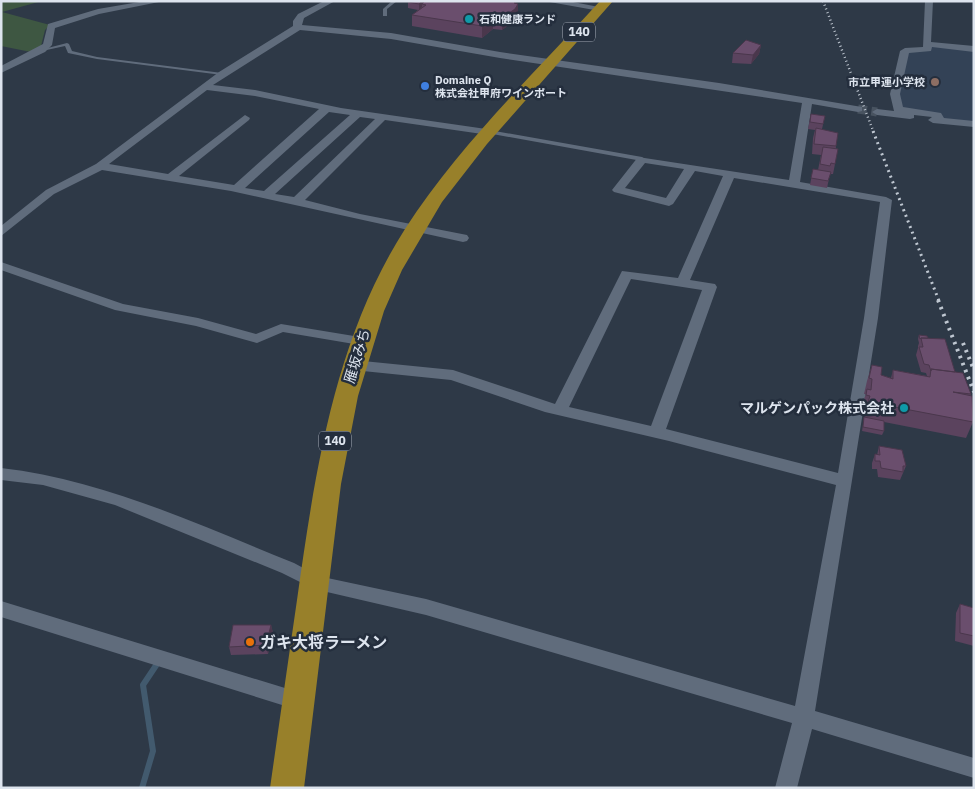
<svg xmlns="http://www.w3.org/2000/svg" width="975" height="789" viewBox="0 0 975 789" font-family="'IBM Plex Sans','Noto Sans JP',sans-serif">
<rect width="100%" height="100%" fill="#2e3947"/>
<path fill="#334256" d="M926 44 974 49V124L941 121 937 115 898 109 899 70 905 51H922Z"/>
<path fill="#3e5742" d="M1 1H42L2 12 50 25 45 30 41 46 31 52 1 46Z"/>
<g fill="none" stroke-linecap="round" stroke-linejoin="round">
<path stroke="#425a6e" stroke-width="6" d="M142 788 153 751 143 685 159 661"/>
<path stroke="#485360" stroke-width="9" stroke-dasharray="9 4.5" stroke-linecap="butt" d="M858 109 877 112"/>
<path fill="#606c7c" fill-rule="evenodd" d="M392 1H397L387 9V16H383V9Z
M67 43 69 44 72 51 97 57 222 73 224 74 222 75 97 59 68 53 65 46 42 51 40 50Z
M489 130 642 157 645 159 642 161 487 133V131Z"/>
<path fill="#606c7c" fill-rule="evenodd" d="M145 1H164L99 14 55 28 52 45 45 52 1 73V66L43 44 48 24 98 9Z
M324 1H335L304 18 302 25 391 33 500 52 719 83 862 107V111L858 112 812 104 800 182 886 197 892 200 878 318 815 711 974 758V778L812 729 797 788H775L792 723 426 615 314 589 282 573 115 505 43 485 1 480V468C105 480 199 525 294 563L318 576 426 599 795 706 836 485 669 441 545 412 451 380 353 370 346 365 353 360 453 370 555 404 622 271 678 278 723 176 695 171 673 204 669 206 614 192 612 190 638 157 789 180 802 103 500 58 391 39 300 30 213 85 255 90 341 108 493 130 494 132 489 135 385 120 305 200 360 214 467 235 469 238 467 241 463 242 231 191 102 170 54 194 1 236V226L46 190 96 164 219 72 293 26V21L298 14ZM207 90 255 96 319 109 234 185 179 176 249 120 250 118 245 115 168 174 109 164ZM329 112 350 115 264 191 245 188ZM360 117 375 119 294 197 275 194ZM645 163 684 169 666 198 625 188ZM734 178 880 202 864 318 838 473 666 429 717 287 715 284 690 280ZM631 279 702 290 651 426 569 407Z
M544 1H568L604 8 600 11Z
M925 1H933L931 42 974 46V52L932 47 931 51 909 53 900 94 903 107 941 113 944 118 974 121V127L933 123 928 120 932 117 914 115V118L910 119 877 115 872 112 877 109 894 111 890 94 900 51 905 48 923 47Z
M1 262 123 304 198 318 256 334 281 324 360 337 367 341 360 345 283 332 257 343 196 326 115 310 1 270Z
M1 601 298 692 305 695 308 701 305 707 298 710 1 617Z"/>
<path fill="#98802a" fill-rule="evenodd" d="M600 1H613L487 144 442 202 402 270 384 311 358 396 341 484 304 788H270C279 725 288 662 297 600 315 473 334 340 405 229 459 145 533 75 600 1Z"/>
<path stroke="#bfc7d1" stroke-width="2.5" stroke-dasharray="1 3" stroke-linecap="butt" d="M823 1 874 133"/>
<path stroke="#bfc7d1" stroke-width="3" stroke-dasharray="2 4" stroke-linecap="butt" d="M873 131 939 301"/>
<path stroke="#bfc7d1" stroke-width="4" stroke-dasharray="2.5 5" stroke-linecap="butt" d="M938 300 974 392
M963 343 974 370"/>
</g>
<path fill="#5b435e" d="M516 1 518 16 514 21 502 30 493 29 482 38 412 26V15L418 10 408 8V2Z
M761 45 759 54 751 64 732 63 733 53Z
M811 114 825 116 822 129 836 146 835 164 833 174H830L827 188 810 185 813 169 818 170 821 155 812 154 813 138 815 130 808 129Z
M919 335 928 338 955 372 971 394 970 396 973 422 966 438 884 422V431L882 435 862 431 865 412 861 411 862 404 866 394H864L867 381 872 365 881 375 891 378 893 370 927 376 926 373 921 372 916 355 918 348V346L919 343 918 339Z
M879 446 906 466 900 480 878 477 877 469H872V463L875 454 877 455Z
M960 604 974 608V646L955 641 956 613Z
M271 625 273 633 268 654 231 655 229 647Z"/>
<path fill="#4a374c" d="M422 1H428L422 4V7L419 10V4Z
M516 1V7L518 4V16L514 21 502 30V18L514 3Z
M493 17V29L482 38V26Z
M761 45 759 54 751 64 753 55Z
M271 625 273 633 268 654 266 645Z"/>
<path fill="#6a4e6d" stroke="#4a374c" d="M409 1H422L419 4 408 2Z
M425 1H516L514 3 518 4 515 9 502 18 493 17 482 26 412 15 426 5 422 4Z
M746 40 761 45 753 55 733 53Z
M811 114 825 116 823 124 810 122Z
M816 128 838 133 836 146 814 144Z
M823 147 838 149 835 164 831 163 830 166 820 164Z
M813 169 831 172 828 181 811 178Z
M919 335 927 336 928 338H921L920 339Z
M921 338 945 339 955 372 931 369V371L929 365 924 364 919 347H923Z
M872 365 882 367 881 375 893 379V370L930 377 931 369 963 373 971 394 953 392 972 396 973 422 868 402 870 396 866 395 867 389 871 390 872 379 869 378Z
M864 417 884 421V431L863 427Z
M879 446 902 450 906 466H903V472L881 468 880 461H875V454L880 455Z
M960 604 974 608V636L960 633Z
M233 625H271L266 645 229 647Z"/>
<g fill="#0f9aa8" stroke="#242e3d" stroke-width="2">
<circle cx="469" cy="19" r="5"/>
<circle cx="904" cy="408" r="5"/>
</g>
<circle fill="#8d6e63" stroke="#242e3d" stroke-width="2" cx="935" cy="82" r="5"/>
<circle fill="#3f7fe0" stroke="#242e3d" stroke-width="2" cx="425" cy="86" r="5"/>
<circle fill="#e8710a" stroke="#242e3d" stroke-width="2" cx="250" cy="642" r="5"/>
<g text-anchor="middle" stroke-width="5" stroke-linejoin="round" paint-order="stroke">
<g font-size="11" font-weight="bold" fill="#dde4ee" stroke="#242e3d" text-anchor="start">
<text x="479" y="23">石和健康ランド</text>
<text x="435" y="84">Domaine Q<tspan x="435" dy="13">株式会社甲府ワインポート</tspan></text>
<text x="925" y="86" text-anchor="end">市立甲運小学校</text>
</g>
<g fill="#242e3d" stroke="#a6adb9" stroke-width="1">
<rect x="563" y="22.5" width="32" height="19" rx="4"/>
<rect x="319" y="431.5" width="32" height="19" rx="4"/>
</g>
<g font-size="12" font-weight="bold" fill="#dde4ee">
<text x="579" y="36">140</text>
<text x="335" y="445">140</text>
</g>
<g font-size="14" fill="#dde4ee" stroke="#242e3d">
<text transform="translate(357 356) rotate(-73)" y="5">雁坂みち</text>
</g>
<g font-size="14" font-weight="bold" fill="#dde4ee" stroke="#242e3d" text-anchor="end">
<text x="894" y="413">マルゲンパック株式会社</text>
</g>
<g font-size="16" font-weight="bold" fill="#dde4ee" stroke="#242e3d" text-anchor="start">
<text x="260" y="648">ガキ大将ラーメン</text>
</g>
</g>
<rect width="975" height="789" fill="none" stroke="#dde4ee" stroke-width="5"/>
</svg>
